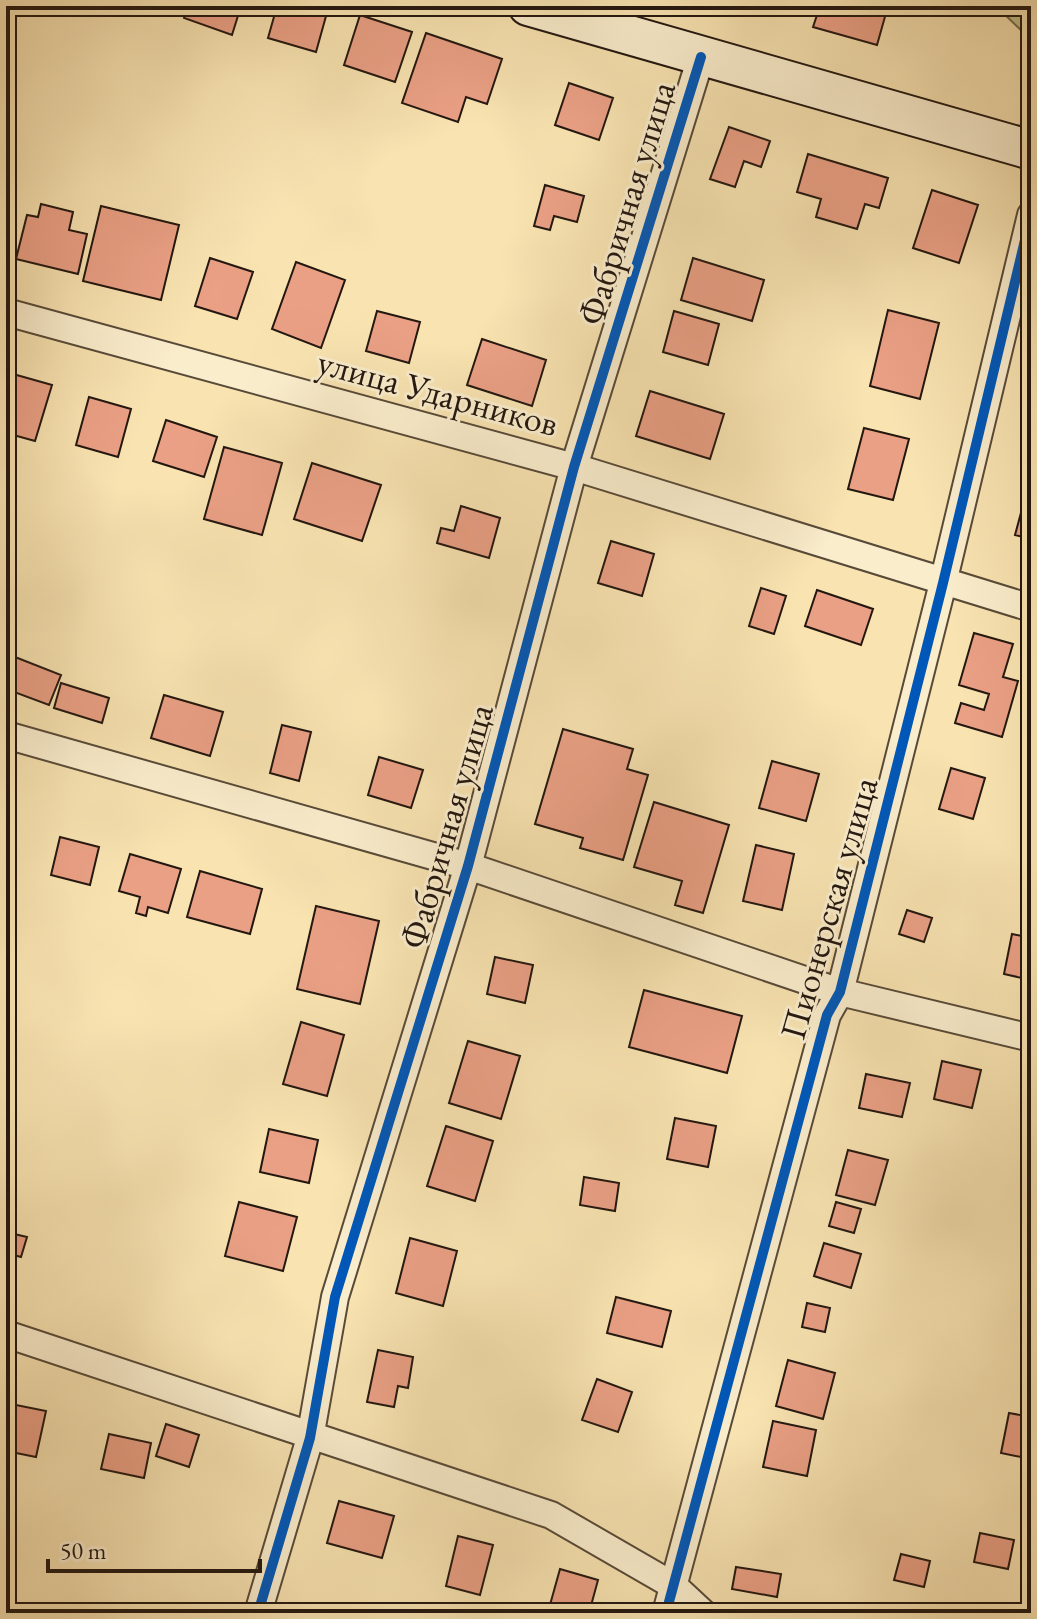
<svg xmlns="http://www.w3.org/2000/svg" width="1037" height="1619" viewBox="0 0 1037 1619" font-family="'EB Garamond',serif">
<rect width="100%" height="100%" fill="#f8e3b1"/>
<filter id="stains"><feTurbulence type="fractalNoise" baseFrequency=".0025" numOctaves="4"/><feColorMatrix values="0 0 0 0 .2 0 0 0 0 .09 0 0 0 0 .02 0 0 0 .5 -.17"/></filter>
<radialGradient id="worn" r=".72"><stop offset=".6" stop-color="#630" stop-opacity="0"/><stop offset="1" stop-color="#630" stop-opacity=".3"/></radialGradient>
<path fill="#c2c288" stroke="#726c4c" stroke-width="2" d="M996 6H1031V40Z"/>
<path fill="#eaa085" stroke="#231710" stroke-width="2" d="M141 6H163L161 12Z
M188 6H241L232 35 184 18Z
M277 6 328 9 316 52 268 38Z
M820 6H888L877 45 813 27Z
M360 15 412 32 395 82 344 65Z
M426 33 502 59 487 104 466 97 458 122 402 103Z
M569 83 613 98 599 140 555 125Z
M729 127 770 141 761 167 744 161 735 187 710 179Z
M808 154 888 178 879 208 865 204 857 229 816 217 821 199 797 192Z
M545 185 584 196 577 222 554 216 550 230 534 226Z
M932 190 978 205 959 263 913 248Z
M41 204 73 212 69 230 87 234 78 274 16 259 27 215 38 217Z
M101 206 179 225 161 300 83 281Z
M210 258 253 272 237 319 195 306Z
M693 258 764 280 752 321 681 300Z
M296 262 345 280 321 348 272 329Z
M888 310 939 323 920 399 870 386Z
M377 311 420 322 409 363 366 351Z
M674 311 719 324 708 365 663 352Z
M482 339 546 360 532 406 467 385Z
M6 372 52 385 35 441 6 433Z
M650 391 724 414 710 459 636 436Z
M89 397 131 409 118 457 76 445Z
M166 420 217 437 204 477 153 461Z
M864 428 909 439 893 500 848 489Z
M224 447 282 463 262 535 204 519Z
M312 463 381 485 362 541 294 519Z
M1026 494 1031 496V539L1015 535Z
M461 506 500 518 489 558 437 543 441 528 454 531Z
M611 541 654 554 642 596 598 583Z
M761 588 786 596 774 634 749 626Z
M817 590 873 609 861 645 805 626Z
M974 633 1013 644 1003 677 1018 681 1002 737 955 723 961 703 984 710 989 694 959 685Z
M15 657 61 675 49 705 6 689Z
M61 683 109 698 102 723 54 708Z
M164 695 223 712 210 756 151 738Z
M282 725 311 732 299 781 270 773Z
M563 729 633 749 627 769 648 775 623 860 580 848 583 838 535 824Z
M379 757 423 770 411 808 368 795Z
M772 761 819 774 806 821 759 808Z
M951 768 985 778 973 819 939 809Z
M654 802 729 825 703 913 675 905 682 881 634 867Z
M60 837 99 847 90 885 51 875Z
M6 843 13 845 6 864Z
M756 845 794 854 782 910 743 901Z
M130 854 181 869 168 913 148 907 146 916 136 913 140 897 119 891Z
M200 871 262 889 250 934 187 917Z
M316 906 379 921 360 1004 297 989Z
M907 910 932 918 924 942 899 934Z
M1012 934 1031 938V980L1004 974Z
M495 957 533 965 525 1003 487 994Z
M644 990 742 1016 727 1073 629 1047Z
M301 1022 344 1035 327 1096 283 1084Z
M468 1041 520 1056 501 1119 449 1103Z
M942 1061 981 1070 972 1108 934 1099Z
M866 1074 910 1083 902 1117 859 1108Z
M675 1118 716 1126 708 1167 667 1159Z
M446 1126 493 1141 475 1201 427 1186Z
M269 1129 318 1140 309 1183 260 1172Z
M848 1150 888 1160 875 1205 836 1195Z
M584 1177 619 1183 615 1211 580 1205Z
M239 1202 297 1217 283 1271 225 1256Z
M836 1202 861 1209 854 1233 829 1226Z
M6 1214 14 1217 10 1233 27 1237 21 1257 6 1253Z
M410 1238 457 1251 443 1306 396 1293Z
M824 1243 861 1254 851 1288 814 1276Z
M616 1297 671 1311 662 1347 607 1333Z
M807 1303 830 1308 825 1332 802 1327Z
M378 1350 413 1357 408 1388 398 1386 394 1407 367 1402Z
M788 1360 835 1373 823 1419 776 1406Z
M597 1379 632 1392 618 1432 582 1420Z
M11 1404 46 1411 36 1457 6 1451Z
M1009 1413 1031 1417V1459L1001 1453Z
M773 1421 816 1430 807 1476 763 1467Z
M166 1424 199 1435 189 1467 156 1456Z
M109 1434 151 1443 144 1478 101 1469Z
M339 1501 394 1516 382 1558 327 1543Z
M980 1533 1014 1540 1008 1569 974 1562Z
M458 1536 493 1545 480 1595 446 1586Z
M901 1554 930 1561 924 1587 894 1580Z
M736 1567 781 1574 777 1597 732 1589Z
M560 1569 598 1580 589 1613 548 1612Z"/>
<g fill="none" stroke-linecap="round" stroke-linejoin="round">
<defs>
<path id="street" d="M6 312 574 467 1031 608
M6 735 468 866 840 992 1031 1038
M6 1334 551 1515 674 1586 703 1613
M258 1613 310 1438 335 1297 468 866 574 467 701 57
M666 1613 827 1015 840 992 943 583 1031 215"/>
<path id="secondary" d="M528 6 1031 150"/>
</defs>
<use href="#street" stroke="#584a38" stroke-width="30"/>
<use href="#secondary" stroke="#231710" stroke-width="42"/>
<use href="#street" stroke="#faedcc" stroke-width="26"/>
<use href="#secondary" stroke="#faedcc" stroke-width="38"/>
<defs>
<path id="cycleway" d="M258 1613 310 1438 335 1297 468 866 574 467 701 57
M666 1613 827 1015 840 992 943 583 1031 215"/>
</defs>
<use href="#cycleway" stroke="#faedcc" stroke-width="15"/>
<use href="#cycleway" stroke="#0057b8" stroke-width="10"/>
</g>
<g text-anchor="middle" stroke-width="6" stroke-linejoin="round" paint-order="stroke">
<g font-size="36" fill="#231710" stroke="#faedcc">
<text transform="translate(626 203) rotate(-73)" y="13">Фабричная улица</text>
<text transform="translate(438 392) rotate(15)" y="13">улица Ударников</text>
<text transform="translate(446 826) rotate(-74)" y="13">Фабричная улица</text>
<text transform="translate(828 908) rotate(-74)" y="13">Пионерская улица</text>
</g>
</g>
<rect width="1037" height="1619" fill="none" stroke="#f8e3b1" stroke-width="32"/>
<rect x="8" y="8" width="1021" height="1603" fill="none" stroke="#231710" stroke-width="4"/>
<rect x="16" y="16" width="1005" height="1587" fill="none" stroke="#231710" stroke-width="2"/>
<path d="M48 1559v12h212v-12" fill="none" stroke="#231710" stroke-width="4"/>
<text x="60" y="1559" font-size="24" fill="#231710" stroke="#faedcc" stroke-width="6" paint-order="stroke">50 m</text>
<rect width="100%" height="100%" filter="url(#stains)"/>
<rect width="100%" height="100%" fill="url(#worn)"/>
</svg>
